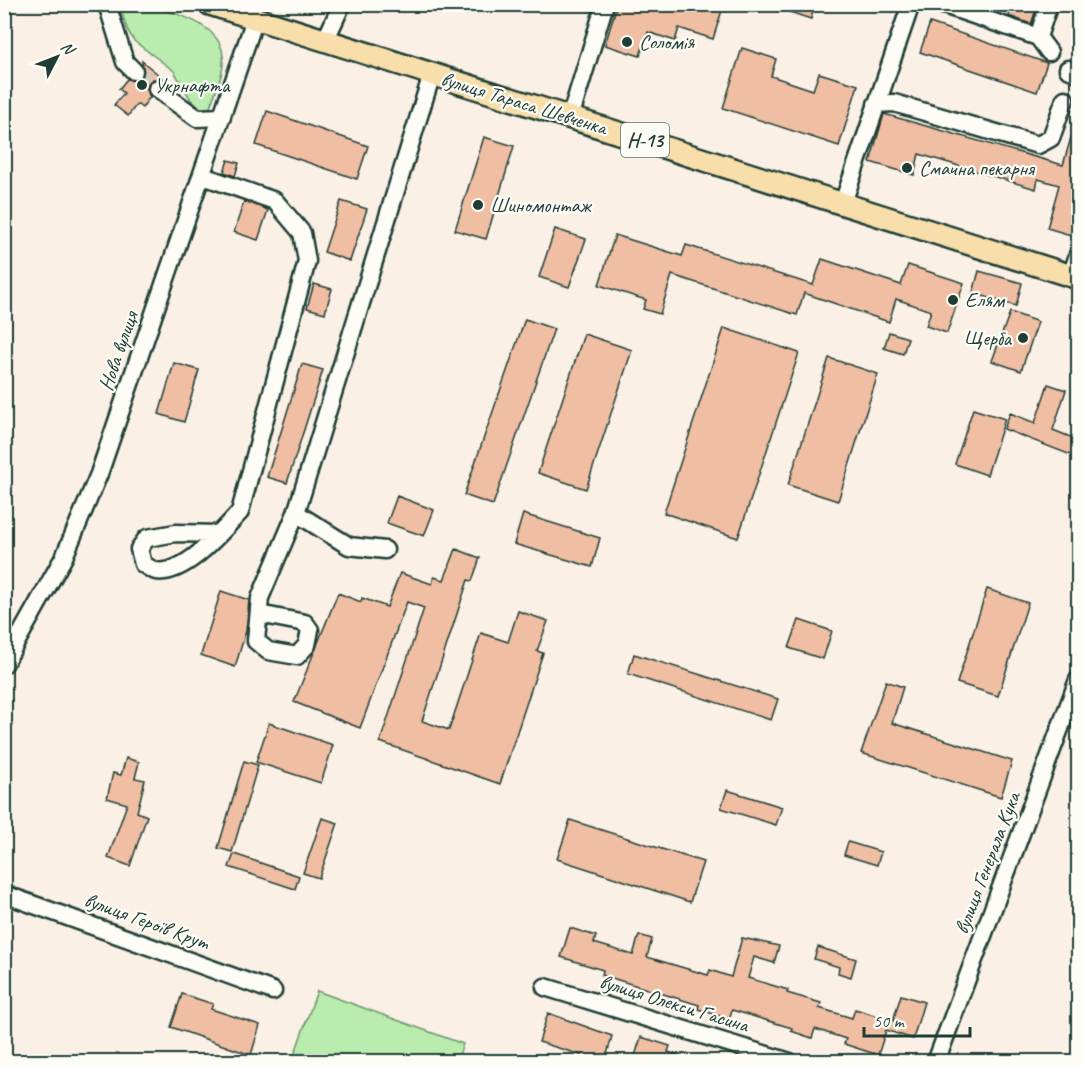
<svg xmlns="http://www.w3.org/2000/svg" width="1083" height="1066" viewBox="0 0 1083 1066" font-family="Caveat,sans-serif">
<rect width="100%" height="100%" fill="#faf0e6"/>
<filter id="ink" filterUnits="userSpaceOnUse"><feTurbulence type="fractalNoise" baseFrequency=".0167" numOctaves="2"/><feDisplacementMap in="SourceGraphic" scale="12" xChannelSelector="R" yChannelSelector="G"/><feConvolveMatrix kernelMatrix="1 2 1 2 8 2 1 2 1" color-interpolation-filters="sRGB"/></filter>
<g filter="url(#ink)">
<path fill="#b9ecad" stroke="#6c9470" stroke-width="1.5" d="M124 5C154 5 221 19 223 56 225 73 214 94 209 110L204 111 191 100 174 71 134 41 127 29 121 10Z
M317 991 463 1044 457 1061H292Z"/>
<path fill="#f0bea2" stroke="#1f3d34" stroke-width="1.5" d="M617 4H631L650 10 652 4H663L684 11 686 4H724L713 39 679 28 675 41 648 32 640 56 605 45Z
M775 4H815L811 19 774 7Z
M1013 4H1038L1031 24 1009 16Z
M930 23 1047 63 1037 92 920 52Z
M742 48 776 59 771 76 813 90 819 73 858 85 839 146 723 108Z
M142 61 165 80 153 79 149 82 147 88 150 97 142 108 137 104 128 116 114 105 124 93 119 89 127 79 136 81 142 78 144 73Z
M267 111 368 146 357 179 256 145Z
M884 114 1063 165 1075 124H1078V207L1071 235 1047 228 1059 185 1038 179 1036 189 919 154 914 175 870 162Z
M484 137 514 146 486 239 455 230Z
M228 160 239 163 235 176 224 172Z
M244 201 268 210 258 240 234 232Z
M341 201 367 209 350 261 324 252Z
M555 229 586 239 569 287 539 277Z
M615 235 682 256 686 245 813 285 822 259 901 285 908 265 964 283 947 333 926 326 931 311 896 299 889 322 804 293 797 315 672 275 660 314 643 309 646 300 599 285Z
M979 271 1022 283 1016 306 973 293Z
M314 284 332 289 325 313 307 308Z
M1010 312 1038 322 1021 371 992 361Z
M525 319 554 329 493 505 464 495Z
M724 328 799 353 738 538 664 513Z
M889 332 908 338 903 354 884 348Z
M584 334 632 350 586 489 538 473Z
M829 358 878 374 838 501 788 485Z
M174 363 199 370 184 422 159 414Z
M302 364 323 370 287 483 267 477Z
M1048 384 1066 390 1053 430 1078 440 1076 457 1004 429 1010 413 1035 423Z
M973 409 1005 419 987 475 955 464Z
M397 496 434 510 424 536 387 523Z
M523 514 600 538 592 567 514 544Z
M456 549 480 558 472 581 468 580 422 721 449 730 481 633 508 642 518 611 548 621 537 651 543 653 500 784 380 742 424 608 407 602 360 728 294 702 338 593 361 602 362 598 387 607 400 573 432 584 434 577 444 580Z
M987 589 1028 603 998 696 957 683Z
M221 591 249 600 246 631 235 667 201 655Z
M799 620 832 631 823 659 789 648Z
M634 654 778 699 771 720 628 674Z
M886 681 903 687 892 723 1012 761 1001 797 861 753Z
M269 723 333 745 321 783 256 762Z
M126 758 139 762 135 778 145 780 137 812 147 816 130 866 108 858 127 804 107 798 113 773 121 775Z
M244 761 258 765 232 852 218 848Z
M727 790 782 807 776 825 721 808Z
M322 818 338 823 319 878 303 873Z
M570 820 703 862 690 902 557 859Z
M848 842 881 852 877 865 844 855Z
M234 854 299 876 295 889 229 867Z
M570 928 596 936 594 943 633 955 639 935 652 939 647 957 708 975 710 970 731 977 742 938 779 946 774 963 754 957 748 978 788 990 787 993 821 1003 819 1008 852 1018 855 1009 893 1021 901 995 924 1002 913 1039 886 1030 878 1055 844 1044 846 1039 815 1029 812 1038 791 1031 792 1028 732 1010 729 1019 698 1009 699 1005 602 975 603 970 561 957Z
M818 947 856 959 851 977 838 973 839 967 814 959Z
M182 994 213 1004 211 1009 260 1025 251 1055 171 1027Z
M548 1013 612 1036 605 1062H579L581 1055 539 1042Z
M641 1037 670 1046 668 1052 691 1059 690 1062H633Z"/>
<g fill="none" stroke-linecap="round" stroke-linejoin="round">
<path stroke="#ceccc2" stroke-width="16" stroke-dasharray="16 8" stroke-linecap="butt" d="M134 71 157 89"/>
<defs>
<path id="minor" d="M107 4 125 62 134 71
M941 4 1038 37 1049 52
M1038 37 1049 4
M325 41 342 4
M1068 69 1078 73
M157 89 197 118 222 117
M876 104 894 103 1038 145 1051 138 1065 99
M570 118 605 4
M203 176 275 201 302 233 307 261 240 512C222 531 185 576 156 571 152 570 146 566 143 564L139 549 147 538 176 533 219 534
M843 203 911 4
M1071 276 1078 255
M296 513 349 546 385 550
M259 614 305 623 310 630 307 645 297 656 268 651 256 641 260 598 296 513 432 74
M4 664 64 557 99 474 255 19
M4 894 273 991
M545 987 790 1062
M936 1062 1078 680"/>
<path id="major" d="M210 4 1078 278"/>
</defs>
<use href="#minor" stroke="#1f3d34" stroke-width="21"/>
<use href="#major" stroke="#1f3d34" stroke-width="26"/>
<use href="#minor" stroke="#fdfcf7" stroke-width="16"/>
<use href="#major" stroke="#f8deab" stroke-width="21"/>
</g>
</g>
<g fill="#1f3d34" stroke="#fdfcf7" stroke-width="2">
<circle cx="627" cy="42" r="6"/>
<circle cx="142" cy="85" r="6"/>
<circle cx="907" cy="168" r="6"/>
<circle cx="478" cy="205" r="6"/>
<circle cx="953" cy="300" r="6"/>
<circle cx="1023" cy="338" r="6"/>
</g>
<g text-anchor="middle" stroke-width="4.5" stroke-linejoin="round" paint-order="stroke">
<rect fill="#fdfcf7" stroke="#62766e" stroke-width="1.5" x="621" y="123" width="48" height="34" rx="4.5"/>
<g font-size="20" font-weight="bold" fill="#1f3d34">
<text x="645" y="147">Н-13</text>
</g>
<g font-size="21" fill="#1f3d34" stroke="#fdfcf7" text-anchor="start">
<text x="639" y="49">Соломiя</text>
<text x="154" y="92">Укрнафта</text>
<text x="919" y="175">Смачна пекарня</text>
<text x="490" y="212">Шиномонтаж</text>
<text x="965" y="307">Елям</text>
<text x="1011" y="345" text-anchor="end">Щерба</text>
</g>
<g font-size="21" fill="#1f3d34" stroke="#fdfcf7">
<text transform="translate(524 103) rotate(17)" y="7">вулиця Тараса Шевченка</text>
<text transform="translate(118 351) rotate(-71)" y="7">Нова вулиця</text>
<text transform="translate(987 863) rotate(-69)" y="7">вулиця Генерала Кука</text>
<text transform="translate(147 921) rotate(20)" y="7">вулиця Героїв Крут</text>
<text transform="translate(674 1003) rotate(17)" y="7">вулиця Олекси Гасина</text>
</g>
</g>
<rect width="1083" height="1066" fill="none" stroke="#fdfcf7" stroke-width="24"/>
<rect x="12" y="12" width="1059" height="1042" fill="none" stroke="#1f3d34" stroke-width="2" filter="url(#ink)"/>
<g transform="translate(57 57) rotate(48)" stroke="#fdfcf7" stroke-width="4.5" paint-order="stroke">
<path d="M0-4.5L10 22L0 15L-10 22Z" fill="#1f3d34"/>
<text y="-9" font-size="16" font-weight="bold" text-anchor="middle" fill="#1f3d34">N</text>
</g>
<path d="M864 1027v9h106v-9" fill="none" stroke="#1f3d34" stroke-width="3"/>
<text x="873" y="1027" font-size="18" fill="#1f3d34" stroke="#fdfcf7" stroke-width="4.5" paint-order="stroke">50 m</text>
</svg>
